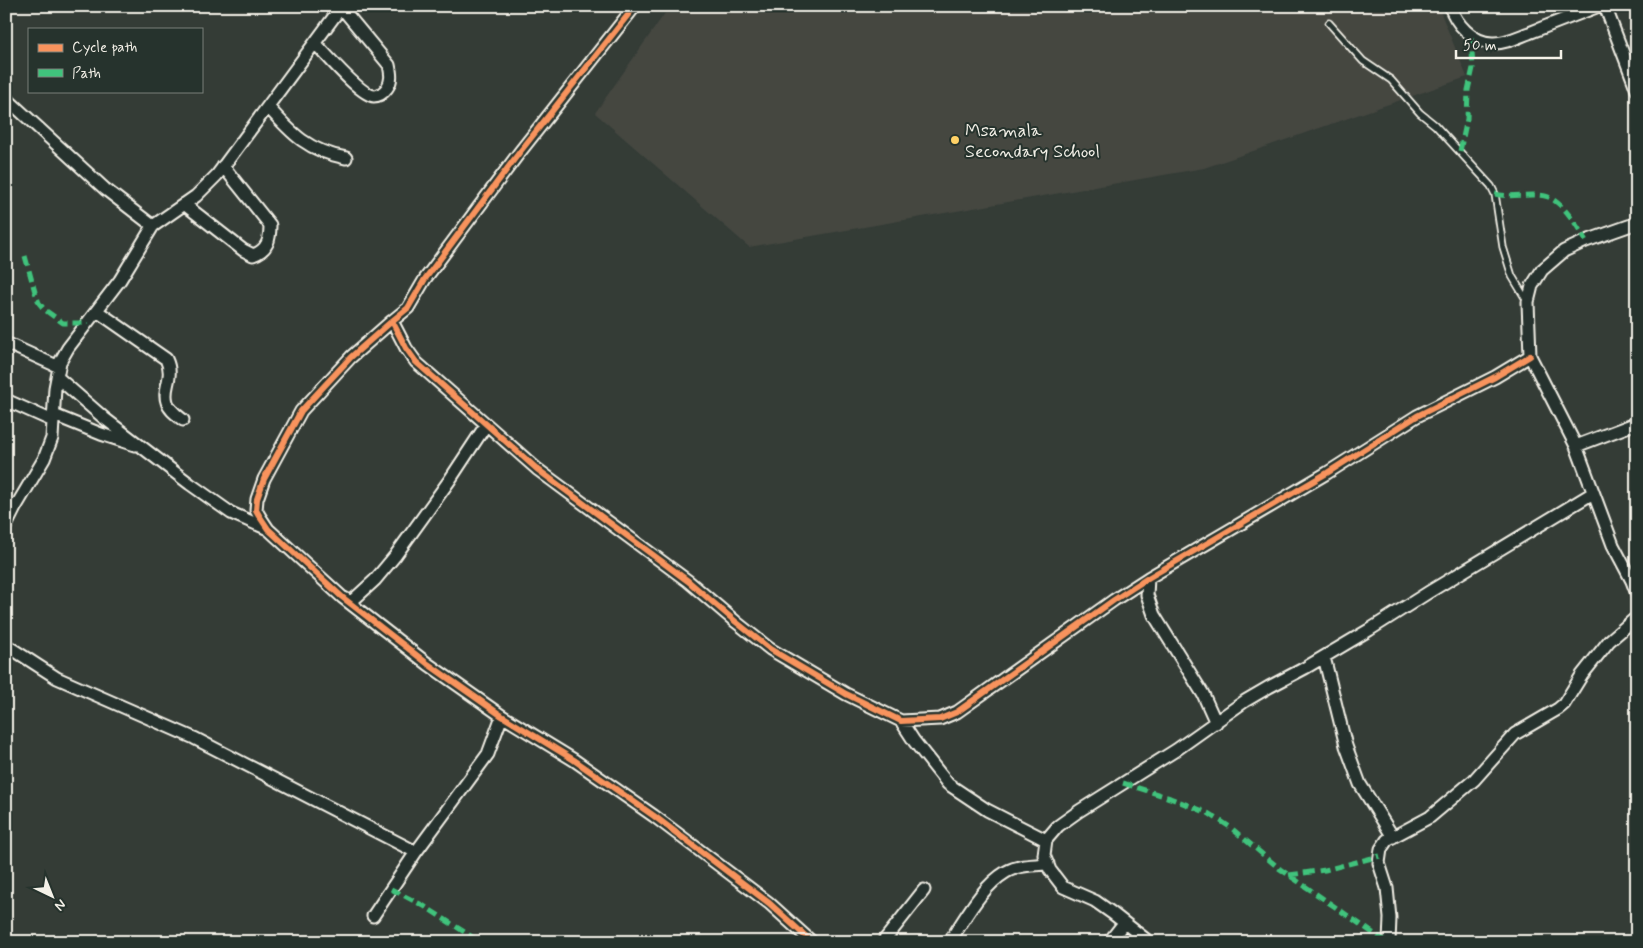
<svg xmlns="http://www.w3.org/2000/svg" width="1643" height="948" viewBox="0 0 1643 948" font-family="Mynerve,sans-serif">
<rect width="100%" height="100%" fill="#343c36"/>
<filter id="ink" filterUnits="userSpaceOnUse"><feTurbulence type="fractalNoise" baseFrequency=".02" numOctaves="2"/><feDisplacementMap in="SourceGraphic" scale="10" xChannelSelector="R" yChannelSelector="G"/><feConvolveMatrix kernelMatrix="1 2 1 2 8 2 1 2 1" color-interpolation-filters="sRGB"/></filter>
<g filter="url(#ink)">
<path fill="#454741" d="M670 6H1438L1467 77 1204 168 749 247 595 113Z"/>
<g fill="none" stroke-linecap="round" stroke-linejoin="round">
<defs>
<path id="lane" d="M1329 23 1363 61 1391 80 1420 113 1435 125 1491 186 1495 194 1503 247 1512 276 1527 301"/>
<path id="street" d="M635 6 519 153 425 279 408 308 392 321 406 348 416 362 537 469 688 581 736 622 770 649 846 694 901 721 940 719 957 712 1114 600 1148 578 1327 473 1417 416 1495 377 1530 356
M1450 6C1456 24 1472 42 1492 43 1504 44 1518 37 1529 33 1552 24 1575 15 1599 6
M1605 6 1637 90
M315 43C326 54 360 95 374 96 380 96 384 92 387 88 392 81 391 74 389 65L341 7
M6 98 105 189 153 226
M268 107C292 134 308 151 346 158
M184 204 243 250 253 255C268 250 270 239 270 225L223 166
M1637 223 1586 241 1564 251 1542 270 1532 286 1528 302 1530 356 1576 446 1613 545 1632 581 1637 594
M97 311 166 359C175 378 162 387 167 402 169 410 177 415 183 420
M392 321 351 357 301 411 264 479 257 499 256 510 260 517 268 529 342 597 428 664 502 716 574 760 654 816 769 903 812 942
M6 343 59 367
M57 377 104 418 190 484 231 513 268 529
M6 400 53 421
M54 415 101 434 135 445
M1576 446 1637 423
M6 526 15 508 44 459 52 438 55 388 60 362 68 348 120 280 153 226 196 196 217 175 342 6
M1148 578 1147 595 1154 615 1203 694 1216 723
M344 598 351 602 375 580 395 556 449 481 486 425
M6 645 57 678 194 738 416 852
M1324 657 1346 746 1360 784 1393 837
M901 721 914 741 948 784 987 810 1046 840
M373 916 416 852 488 754 502 716
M883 942 924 890
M949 942C965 919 981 887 1006 872 1018 865 1034 865 1048 864
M1109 942 1124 923
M1149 942 1112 913 1095 901 1063 887 1050 870 1044 855 1046 840 1058 826 1079 811 1176 750 1245 701 1269 687 1305 668 1369 630 1429 592 1593 493
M1389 942 1390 918 1387 888 1379 863 1381 849 1387 840 1430 817 1474 780 1515 734 1558 709 1564 704 1582 675 1609 641 1637 617"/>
</defs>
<use href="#lane" stroke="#f4f1e8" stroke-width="9"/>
<use href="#street" stroke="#f4f1e8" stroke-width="15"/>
<use href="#lane" stroke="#26332d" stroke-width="5.5"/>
<use href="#street" stroke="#26332d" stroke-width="11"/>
<path stroke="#40c37c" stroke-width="5" stroke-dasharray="10 5" stroke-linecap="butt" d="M1460 151 1467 119 1468 90 1473 68 1471 35
M1495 194C1511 198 1528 193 1545 196 1562 200 1578 227 1586 241
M25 256 35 292 39 303 45 310 63 323H88
M1123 783 1170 798 1208 813 1230 827 1280 869 1386 942
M1289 875 1325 870 1380 856
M391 889 424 906 480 942"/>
<defs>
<path id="cycleway" d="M635 6 519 153 425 279 408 308 392 321 406 348 416 362 537 469 688 581 736 622 770 649 846 694 901 721 940 719 957 712 1114 600 1148 578 1327 473 1417 416 1495 377 1530 356
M392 321 351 357 301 411 264 479 257 499 256 510 260 517 268 529 342 597 428 664 502 716 574 760 654 816 769 903 812 942"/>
</defs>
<use href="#cycleway" stroke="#26332d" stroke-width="9"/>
<use href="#cycleway" stroke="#f8935d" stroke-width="6"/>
</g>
</g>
<circle fill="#ffd166" stroke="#26332d" stroke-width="2" cx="955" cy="140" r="5"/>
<g text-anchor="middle" stroke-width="4" stroke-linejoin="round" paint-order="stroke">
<g font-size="18" fill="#f4f1e8" stroke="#26332d" text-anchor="start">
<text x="965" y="136">Msamala<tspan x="965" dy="21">Secondary School</tspan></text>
</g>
</g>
<rect width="1643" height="948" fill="none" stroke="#26332d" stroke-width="25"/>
<rect x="12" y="12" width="1618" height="923" fill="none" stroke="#f4f1e8" stroke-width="2" filter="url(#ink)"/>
<rect x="28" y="28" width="175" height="65" fill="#26332d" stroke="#787f78"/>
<rect x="38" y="44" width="25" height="8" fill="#f8935d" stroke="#787f78"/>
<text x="72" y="52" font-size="15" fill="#f4f1e8">Cycle path</text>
<rect x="38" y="69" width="25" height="8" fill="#40c37c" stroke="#787f78"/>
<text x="72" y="78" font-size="15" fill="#f4f1e8">Path</text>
<g transform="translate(52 896) rotate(137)" stroke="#26332d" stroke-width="4" paint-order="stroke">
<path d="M0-4L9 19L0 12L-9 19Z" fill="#f4f1e8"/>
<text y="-8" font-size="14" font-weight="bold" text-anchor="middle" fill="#f4f1e8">N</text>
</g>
<path d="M1456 50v8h105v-8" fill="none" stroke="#f4f1e8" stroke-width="2.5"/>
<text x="1463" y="50" font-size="15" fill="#f4f1e8" stroke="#26332d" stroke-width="4" paint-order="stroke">50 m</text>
</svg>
